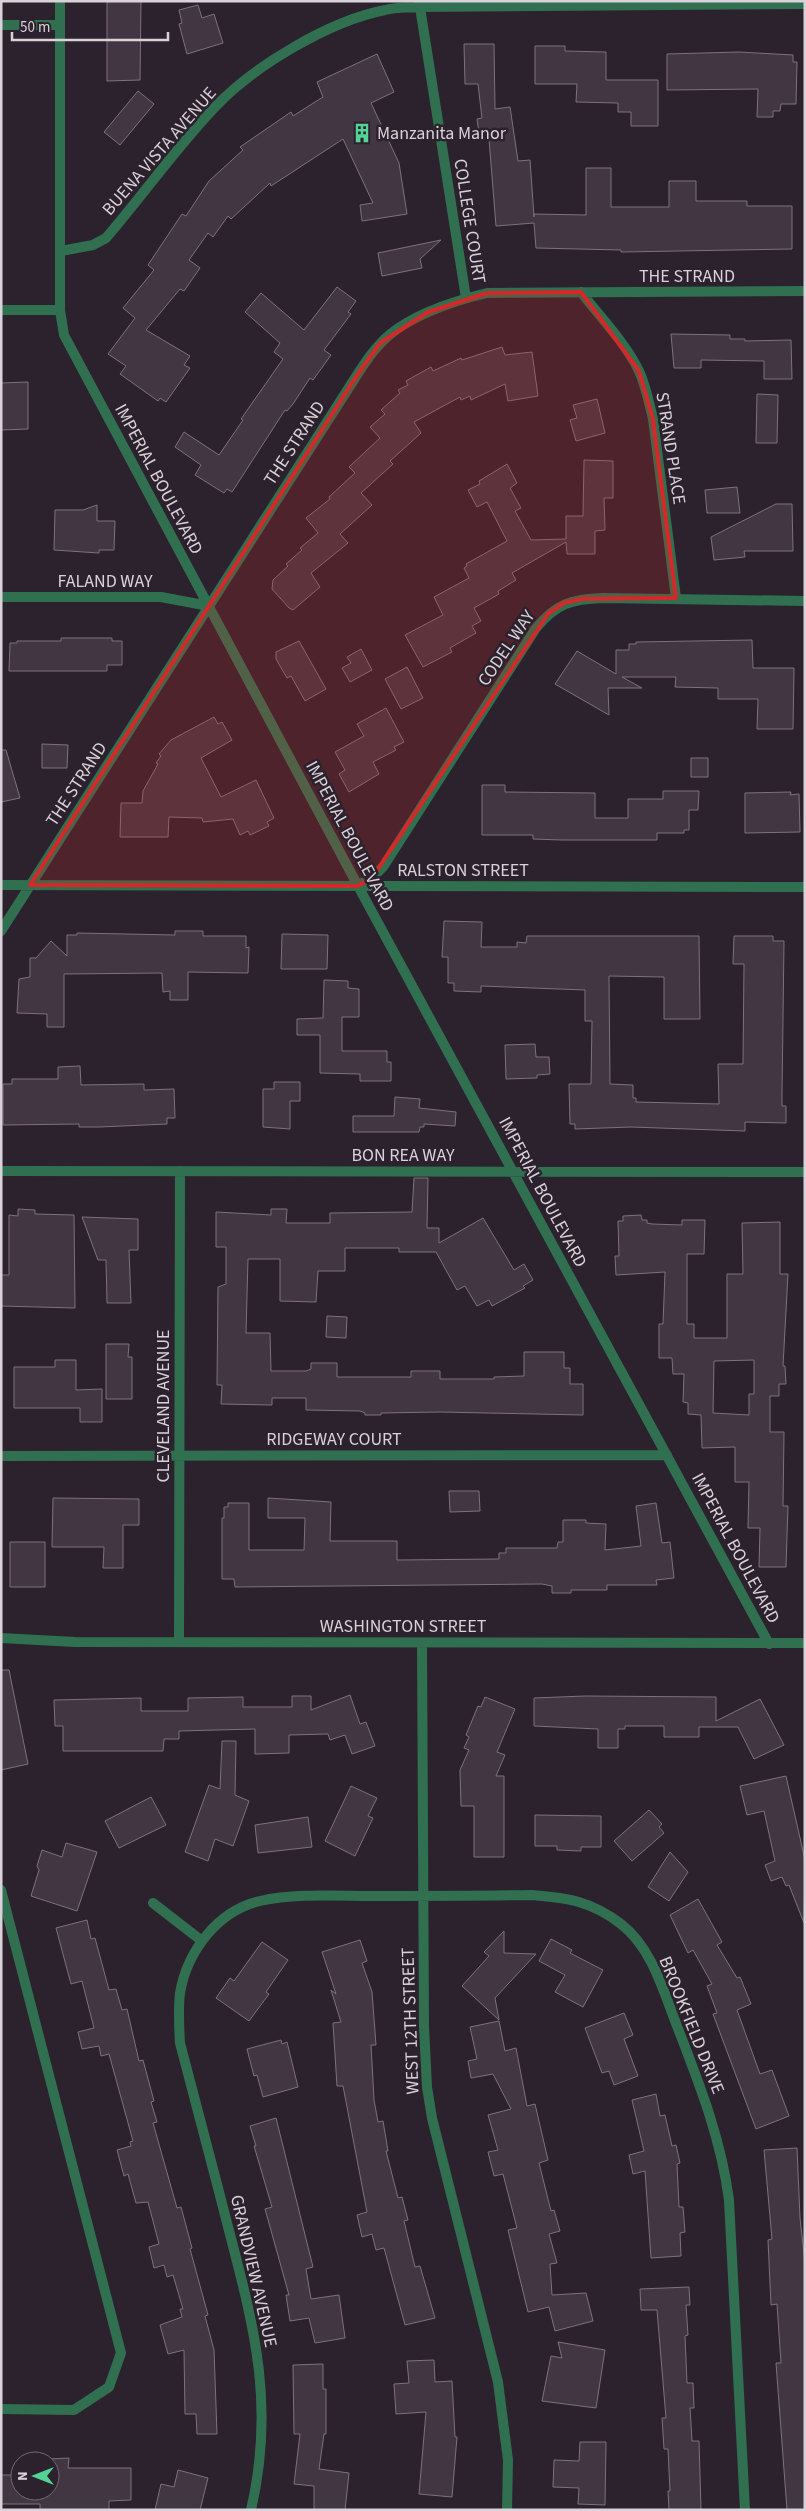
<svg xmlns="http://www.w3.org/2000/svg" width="806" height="2511" viewBox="0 0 806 2511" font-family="'Source Sans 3',sans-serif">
<rect width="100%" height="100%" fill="#2c222d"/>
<path fill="#413642" stroke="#7e717e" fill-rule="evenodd" d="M109 1H141L140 80 107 81V3Z
M198 5 202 18 214 14 223 43 187 54 179 24 182 23 179 10Z
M464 44H494L495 109 510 107 518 161 530 160 534 217V214L586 215V168H611V207H669V181H696V201H747V206H792V249L621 252V250L536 248 534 223 496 226 489 139 480 140 477 119 482 118 478 84H465Z
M535 46H565V51L606 52V80H658V126H631V112H618V103L576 102 577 84H535Z
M739 52 793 55V62H797L796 104H781L780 111H773V117H757L758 89 667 90V54Z
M377 54 394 92 371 103 399 163 407 214 362 221 360 205 373 203 343 139 271 186 270 183 231 219 228 216 213 237 208 233 189 260 200 268 184 291 180 289 146 330 190 356 184 365 190 368 166 402 160 398 158 401 120 374 126 366 108 354 135 318 123 308 154 270 148 265 182 214 186 216 209 181 243 150 240 147 291 112 293 116 323 97 317 82Z
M138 91 154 104 120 145 104 132Z
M441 240 420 259 422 268 382 276 378 253Z
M337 287 356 301 348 312 351 314 324 350 331 355 313 380 310 378 293 404 287 411 285 410 232 492 227 489 224 493 195 475 201 465 175 447 184 432 219 455 243 420 241 419 283 359 274 352 280 343 245 312 261 293 304 330Z
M671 334 730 335V339H745V341L791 340 792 379H764V361L701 360V368H674Z
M502 347 505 355 532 352 538 396 508 401 505 384 471 400 470 396 461 400 460 397 414 422 421 433 390 461 393 464 361 493 372 505 340 534 348 543 311 573 320 587 293 610 289 608 272 589 273 580 288 566 286 564 302 550 300 548 318 533 306 518 330 499 329 497 355 473 349 467 380 438 370 427 385 414 381 410 400 393 398 390 408 385 406 381 431 367 433 371 461 358 462 360Z
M28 382V429L1 430V383Z
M757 394 778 395 777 443H756Z
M597 399 605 433 576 441 570 420 577 418 573 405Z
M584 460 613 461V498H604L605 530 595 531V554H567L566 542 512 573 516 580 498 591 499 594 474 608 481 621 472 626 476 633 450 648 452 652 423 667 405 635 443 615 434 597 469 578 464 568 467 566 466 564 507 541 487 502 477 507 468 490 480 484 479 481 507 464 517 483 510 488 521 508 515 511 531 540 566 539V516H583Z
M737 487 740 513H707L705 490Z
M776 504H792L793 551H744L745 557 714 560 711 537Z
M97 505V521H115L114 550H99V553L54 550 55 510H83Z
M61 638H112V641H122V665H107V671H9L10 643H17V641H61Z
M752 640 753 668H794L793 729H757L758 699H718V688L675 687 676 677H622L642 688H608L609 715 555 684 577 651 616 674V650H629V644H636V642Z
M299 641 326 689 305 701 291 676 287 678 276 659V652Z
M361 649 372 670 350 682 342 668 351 663 347 657Z
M407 667 423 698 401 709 385 679Z
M386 708 404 742 394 747 396 750 373 762 379 774 349 792 339 774 345 770 335 752 364 736 357 724Z
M214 717 218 724 222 722 232 740 201 758 221 797 256 780 274 818 267 822 269 826 250 835 248 831 240 835 233 819 203 822 202 818 169 817 168 837H120L121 803H142L143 791 158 764 156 763 161 756 159 754 171 740Z
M42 744 68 745 67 768H42Z
M1 750H6L20 798 1 802Z
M691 758H708V777H691Z
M482 785H505V792L595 793V818H628V799H663V791H699L698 810H689V830H684V833H657V840H561L533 839V835H482Z
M791 792 790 795 799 794 800 832 745 833V793Z
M444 921 482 922 481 947H517V942L526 943 527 936H699L700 1019H664V977L609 976 610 1084 633 1085V1098H636V1102L719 1104 718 1064H743L744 964H733L734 936H773V941H784L782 1094V1106H786V1123L745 1122V1131L631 1127 575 1129V1124H570L569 1084H591L592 1021H585V990L481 986V992L454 991V983H448V957H442Z
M175 931H203V936H246V948L249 947 248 973 188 972V1000H170V991L163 992 162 973 64 974V1027H47V1014L17 1013 19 979 30 977V958H36L51 941 67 956V935H77V933L175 935Z
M282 934 328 935 327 969H281Z
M324 980 348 981V988L359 989V1017H342V1051H387V1062H391V1081H360V1074L320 1073V1035H297V1019L323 1018Z
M535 1044 536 1057H549L550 1074 537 1075V1078L506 1079 505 1045Z
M80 1066 81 1085 144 1084V1090L174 1089 175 1118H167V1124L100 1127H79V1124L3 1125V1084H12V1079H58V1067Z
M274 1082H300V1101H290V1129L263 1127V1089H274Z
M395 1097 420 1099 419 1108 456 1112 455 1126 424 1124V1127H420L419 1132H353V1116H394Z
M414 1178H428L427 1228H439V1243L483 1218 514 1270 524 1264 533 1280 523 1286 525 1288 492 1306 489 1300 477 1306 465 1286 457 1290 436 1252H399V1248H345V1271H318L316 1302 280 1301V1259H248L246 1333H270L271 1371H306L311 1369V1363H337V1377H411V1371H440V1379H494V1377L524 1376V1352H564V1368H570V1384H583V1415L440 1412 381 1413V1415H365V1413L360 1411 306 1410V1398H272V1405L221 1404 222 1385H217L218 1287 226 1284V1247H216V1212L271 1215V1209H287L286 1223H330V1213L412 1212Z
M18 1209 35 1210V1214L74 1215 75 1308 1 1306V1275H9V1215L18 1216Z
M641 1215 642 1220H647V1223L652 1224 682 1225V1220H705L704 1254H687V1324H694V1338H727V1274H743L742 1223 780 1222V1274H788L783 1366H785L786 1384H779V1396H770V1432H784L783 1506H788L786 1567H759L760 1528H748L749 1482H735V1447L702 1448 701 1415 688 1414V1403L683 1402 684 1374H673L672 1358H659V1324H663L665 1272 616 1275 615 1256H619L618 1221H623V1216ZM754 1360V1394H749V1415L713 1413 714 1361Z
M82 1217 138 1219V1250H129L131 1303H107L106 1260H98Z
M327 1316 347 1317 346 1338 326 1337Z
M106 1344H129L128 1357H132V1399H106Z
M55 1360H76V1390L102 1389V1422H80V1408H14V1367H55Z
M449 1491H479L480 1511 450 1512Z
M53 1498 139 1499V1525H123V1568H103L104 1547H52Z
M268 1498 331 1502 330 1541H397V1560L499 1559V1553H506V1548H557L558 1542H563V1520H586V1523L606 1524 605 1550 641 1546 636 1506 656 1503 662 1543 670 1542 674 1578 656 1580 657 1585H607V1590H571V1593H552V1586L542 1584 235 1587 234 1579H222V1518H224V1507H228V1503H249V1550H304L305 1518H268Z
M10 1542H45V1587H10Z
M1 1670H9L28 1764 1 1770Z
M350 1695 360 1724 366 1722 375 1746 352 1754 345 1735 330 1740 328 1734 289 1735V1753L255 1754V1729L179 1731V1739H164L163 1751H63V1726H55L54 1700 141 1698V1711H188V1698L243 1697V1707H292V1696H311V1710Z
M585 1696 716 1697V1721L760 1699 784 1745 754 1759 738 1727H699V1737H664V1726H625V1729H618V1748H598V1729L534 1726V1698Z
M485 1697 515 1709 497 1752 505 1755 496 1776H504V1857H474V1806H461L460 1770 469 1750 464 1748 469 1737 466 1735 478 1706 481 1707Z
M222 1741H236L235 1795 249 1801 233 1846 215 1839 208 1861 185 1852 209 1785 220 1789Z
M786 1776 805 1860 804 1923 789 1885 786 1886 782 1877 771 1881 765 1865 775 1861 764 1811 747 1815 740 1786Z
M351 1786 377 1798 368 1816 373 1818 355 1856 325 1841Z
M151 1797 166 1825 119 1848 105 1821Z
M649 1810 662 1824 659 1827 664 1833 632 1861 614 1841Z
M535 1815 601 1816V1847H581V1851L557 1850V1846H535Z
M308 1817 312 1847 258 1853 255 1825Z
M66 1843 97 1852 77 1911 31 1896 39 1870 37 1866 42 1850 62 1857Z
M670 1852 688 1872 669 1901 648 1887Z
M698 1899 722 1942 717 1945 737 1978 740 1977 751 2004 737 2010 760 2074 772 2070 789 2116 756 2129 713 2014 717 2013 707 1986 712 1984 693 1950 688 1953 670 1915Z
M87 1920 91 1939 95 1938 109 1990 116 1989 122 2010 127 2009 139 2061 143 2060 154 2101 151 2102 157 2122 153 2123 177 2208 181 2207 192 2248 190 2249 208 2315 205 2316 214 2350 217 2434H197L196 2414H185L184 2350 168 2354 160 2325 182 2317 180 2309H183L173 2275 167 2277 164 2265 154 2268 149 2247 159 2244 148 2202 136 2203 128 2174 124 2176 117 2150 131 2146 130 2142 133 2141 109 2054 101 2056 99 2046 82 2049 78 2032 94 2028 82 1981 71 1984 56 1928Z
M504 1931V1953L536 1954 495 1998 499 2020 462 1986 489 1956 484 1952Z
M551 1939 572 1950 570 1953 603 1970 583 2007 555 1992 565 1975 539 1961Z
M360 1940 367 1961 362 1963 372 1992 376 2045H371L374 2100 378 2122 383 2121 388 2151H386L398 2198 402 2197 408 2220 404 2221 415 2267 420 2266 435 2318 405 2325 384 2248 376 2250 372 2234 362 2237 357 2215 367 2212 343 2086H337L333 2023 341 2022 331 1990 336 1994 322 1952Z
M262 1942 288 1960 266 1992 269 1994 249 2021 216 1998 230 1978 234 1981Z
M624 2013 633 2035 624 2039 638 2076 614 2085 609 2071 602 2073 585 2028Z
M499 2021 505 2051 516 2048 527 2106 535 2104 548 2160 539 2163 551 2211 554 2210 560 2231 549 2234 557 2263 550 2264 552 2295 586 2293 593 2321 555 2331 549 2307 528 2312 508 2230 517 2228 503 2174 494 2176 488 2152 498 2150 488 2115 511 2109 493 2074 471 2078 468 2061 477 2059 470 2027Z
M281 2040 282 2044 287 2042 298 2087 263 2097 257 2075 254 2076 247 2049Z
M656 2094 660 2116 665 2115 672 2146 676 2145 680 2163 677 2164 679 2207H683L685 2232 680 2233 681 2256 651 2258 645 2171 633 2174 629 2155 644 2151 632 2100Z
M276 2118 313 2267 306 2269 311 2299 339 2295 345 2338 315 2343 309 2318 290 2321 286 2295H289L265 2209 272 2207 254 2146H256L250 2126Z
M797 2148 800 2218 805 2263V2510H787L776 2363H781L777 2304 771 2305 768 2240 772 2239 764 2150Z
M689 2287 690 2305H686L688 2335 685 2336 687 2383H693L694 2408H690L692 2441H699L701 2510H669L668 2491H670L668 2449H664L662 2418H666L657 2310H641L640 2289Z
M558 2342 605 2350 596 2408 542 2401 551 2356 562 2358Z
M434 2360 435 2382 452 2381 455 2437H457L452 2497 419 2494 426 2412 396 2414 394 2384 409 2383 407 2361Z
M323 2364V2389H326V2434H324L319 2469 349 2473 345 2510H314V2486L294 2484 300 2434H294L293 2365Z
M580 2442H606L605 2505 578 2504 579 2488 553 2487 554 2460 579 2461Z
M69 2458 68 2468H131V2500L109 2501V2510H40V2504H1V2475H19L20 2470V2491H50L49 2459Z
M178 2470 208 2478 200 2510H155L161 2484 174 2487Z"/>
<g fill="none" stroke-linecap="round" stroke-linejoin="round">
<path stroke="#307051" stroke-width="10" d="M1 1890 121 2353 109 2387 74 2410 1 2409"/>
<path stroke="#307051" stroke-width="10" d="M60 1V310L64 335 358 886 769 1644
M419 1 466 298
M1 25H60
M61 251 93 245 106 238C143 195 176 148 215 107 254 66 329 21 385 10 396 7 408 8 419 7L805 4
M581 292C600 317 625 342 639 371 646 386 649 403 653 419L676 598
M1 310H60
M1 597H161L209 606
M1 885 805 887
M359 885 372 878 383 867 536 628C557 603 572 599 603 598L805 601
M1 931 357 375C364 364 371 353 380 344 404 317 453 301 487 293L805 291
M1 1171 805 1172
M1 1456 667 1455
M1 1638 75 1642 805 1643
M179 1642 180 1171
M422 1643 424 2027 427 2087 432 2118 498 2382 508 2460 507 2510
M153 1903 202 1941
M251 2510C276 2402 253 2323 226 2219 211 2160 195 2101 180 2043 179 2026 178 2010 180 1993 187 1952 217 1911 260 1901 296 1893 336 1896 373 1896 426 1896 479 1896 532 1895 568 1898 591 1901 621 1924 652 1948 663 1990 677 2026 699 2083 721 2138 729 2200L745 2510"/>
</g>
<path fill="#d62828" fill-opacity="0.2" stroke="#d62828" stroke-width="4" stroke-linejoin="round" d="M581 292 639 371 653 419 676 598 582 599 564 603 548 614 372 878 358 886 30 885 357 375 380 343 428 312 487 293Z"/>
<defs>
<symbol id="building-bare" viewBox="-9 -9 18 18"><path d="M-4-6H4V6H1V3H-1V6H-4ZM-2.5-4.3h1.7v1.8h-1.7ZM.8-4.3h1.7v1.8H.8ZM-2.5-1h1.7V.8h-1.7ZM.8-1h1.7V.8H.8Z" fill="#53d396" stroke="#2c222d" stroke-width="2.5" paint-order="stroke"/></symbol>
</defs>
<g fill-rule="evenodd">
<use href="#building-bare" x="348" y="119" width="28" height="28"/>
</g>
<g text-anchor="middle" stroke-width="5" stroke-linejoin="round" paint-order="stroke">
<g font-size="18" fill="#d9d2d9" stroke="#2c222d" text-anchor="start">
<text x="377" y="139">Manzanita Manor</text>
</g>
<g font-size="18" fill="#d9d2d9" stroke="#2c222d">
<text transform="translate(159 151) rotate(-49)" y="6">BUENA VISTA AVENUE</text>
<text transform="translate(470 221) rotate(81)" y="6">COLLEGE COURT</text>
<text x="687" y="282">THE STRAND</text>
<text transform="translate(294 443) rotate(-57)" y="6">THE STRAND</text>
<text transform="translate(671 448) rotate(81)" y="6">STRAND PLACE</text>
<text transform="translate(159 479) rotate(62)" y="6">IMPERIAL BOULEVARD</text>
<text x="105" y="587">FALAND WAY</text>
<text transform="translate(506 648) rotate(-56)" y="6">CODEL WAY</text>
<text transform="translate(76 784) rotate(-57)" y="6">THE STRAND</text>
<text transform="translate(350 836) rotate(62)" y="6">IMPERIAL BOULEVARD</text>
<text x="463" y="876">RALSTON STREET</text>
<text x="403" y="1161">BON REA WAY</text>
<text transform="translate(543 1192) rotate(62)" y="6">IMPERIAL BOULEVARD</text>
<text transform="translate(163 1406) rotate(-90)" y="6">CLEVELAND AVENUE</text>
<text x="334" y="1445">RIDGEWAY COURT</text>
<text transform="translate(736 1548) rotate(62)" y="6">IMPERIAL BOULEVARD</text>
<text x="403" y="1632">WASHINGTON STREET</text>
<text transform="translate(410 2021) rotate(-92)" y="6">WEST 12TH STREET</text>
<text transform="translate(692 2025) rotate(68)" y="6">BROOKFIELD DRIVE</text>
<text transform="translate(254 2271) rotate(77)" y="6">GRANDVIEW AVENUE</text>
</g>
</g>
<rect width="806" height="2511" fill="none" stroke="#d9d2d9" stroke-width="5"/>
<g transform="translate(35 2476) rotate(270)"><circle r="24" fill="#2c222d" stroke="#716872"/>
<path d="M0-4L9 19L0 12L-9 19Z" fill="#53d396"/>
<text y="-8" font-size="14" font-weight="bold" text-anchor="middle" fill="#d9d2d9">N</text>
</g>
<path d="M12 32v8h156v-8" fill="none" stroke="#d9d2d9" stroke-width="2.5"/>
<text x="20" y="32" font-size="15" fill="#d9d2d9" stroke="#2c222d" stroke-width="4" paint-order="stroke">50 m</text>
</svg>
